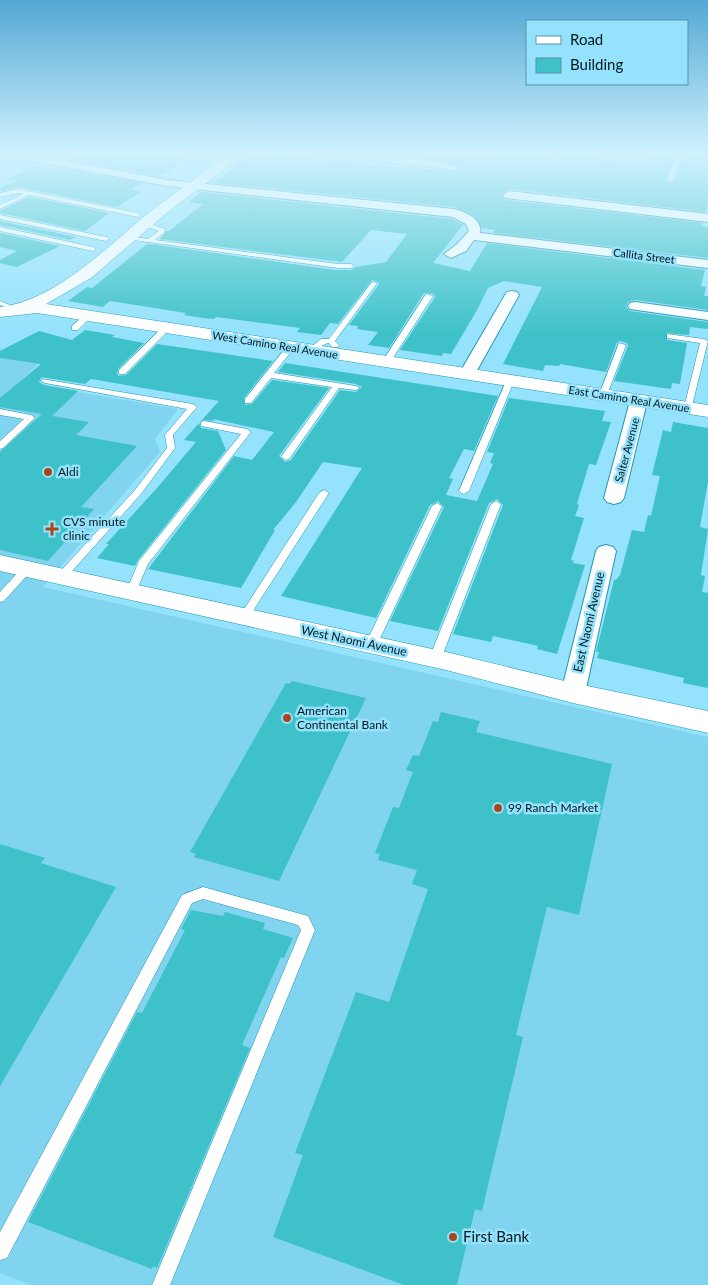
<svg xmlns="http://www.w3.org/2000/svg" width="708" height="1285" viewBox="0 0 708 1285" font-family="Lato,sans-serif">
<rect width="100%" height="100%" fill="#94e2fc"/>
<path fill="#80d4ef" d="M0 349 44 359 18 382 178 409 155 439 160 452 43 587 708 737V1285H31L0 1273Z"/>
<path fill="#3ec1c8" d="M84 154H193L172 164 179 166 158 176 71 160Z
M253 154H269L404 168 406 166 453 173 461 168 458 165 415 156 417 154H551L549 157 554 161 561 154H588L602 157 601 160 635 166 641 165 651 154H658L674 156 666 180 668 183 675 181 683 157H689L690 154H707L705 162H708V204L706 212 509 189 501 195 505 200 703 223 702 226 708 227V258L493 233 495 230 482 228 480 223 473 215 454 207 213 183Z
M37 166 51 169 55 167 143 183 132 189 141 192 117 207 18 187 0 191V188L17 181 7 179Z
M201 192 452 219 465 226H462L433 263 470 271 487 243 705 270 701 286 706 287 704 296H708V310L635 300 628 302 626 307 630 311 708 322V329L690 327 689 335 666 333 667 340 687 343 680 384 672 383 671 389 614 381 628 346 627 343 620 341 617 342 606 372 560 364 559 366 545 365 543 371 503 364 542 287 504 281 488 288 476 312 451 354 443 353 442 356 400 350 435 297 434 294 424 293 389 348 368 345 378 332 357 329 358 326 349 325 379 284 378 282 372 280 338 324 330 323 321 335 297 332 300 328 216 317 214 319 203 318 184 315 186 313 110 301 103 307 68 301 87 287 92 288 146 245 150 244 335 270H351L356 267 386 262 407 234 371 230 342 262 160 239 166 231H169L203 204 189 202Z
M29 197 109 213 85 231 0 213V211Z
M0 221 76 237 70 240 0 225Z
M0 233 60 246 17 267 0 263V260L17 251 0 247Z
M85 330 115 335 112 337 144 343 118 369 117 374 119 376 126 375 157 344 273 361 244 398 245 405 252 404 272 380 329 388 279 456 285 462 291 460 340 390 356 392 362 387 356 384 278 372 285 363 498 396 474 451 464 449 449 478 453 479 446 495 477 501 493 464 490 463 494 453 487 452 509 398 605 411 602 421 611 422 596 465 589 464 577 504 579 505 575 516 584 518 571 560 574 561 573 563 585 565 557 654 537 649 538 646 534 645 493 636 491 642 453 634 503 505 497 499 489 503 438 631 390 621 444 507 438 501 430 505 376 618 281 596 362 468 323 462 296 502 273 530H275L241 588 148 569 234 456 252 460 274 432 213 419 214 421 202 420 219 401 97 380 91 379 85 384 41 377 39 382 44 385 78 391 52 416 89 422 76 435 137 446 81 507 94 509 48 561 0 550V452L42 414 0 407V398L41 364 0 358V351L39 331 72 340Z
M673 422 708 428V482L700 527 708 529 701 575 705 576 702 592 708 593V688L683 683 684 678 597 658 599 652H596L614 580H616L620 575 632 530 644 532 648 515 651 516 660 476 652 475 663 430 671 432Z
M199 423 201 428 218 431 226 450 138 560 135 566 97 558 109 544H106L157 488 196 442 184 440Z
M292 681 366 698 279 881 194 857 196 854 190 852 286 683 290 684Z
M441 712 480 721 476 732 612 764 579 915 547 907 516 1035 523 1037 482 1211 475 1209 457 1285H404L273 1237 303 1155 295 1153 356 992 389 1002 428 889 412 884 417 870 378 860 380 854 375 853 393 807 399 808 413 772 406 770 413 755 419 756 433 721 438 722Z
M0 844 45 858 41 863 116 887 0 1086Z
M191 910 223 916 225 912 265 923 263 929 293 938 284 958 281 957 242 1045 250 1048 157 1268 153 1266 152 1269 28 1222 137 1012 142 1013 185 930 181 929Z"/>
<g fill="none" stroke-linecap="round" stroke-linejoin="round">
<defs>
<path id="lane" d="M553 154H559L554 159 551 157Z
M634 154H640L637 162 634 164 631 162Z
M676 154H682L673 180 668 181Z
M18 189 138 213 141 215 138 217 29 195 0 209V205L23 194 18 193 0 197V193Z
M0 215 106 237 109 239 106 241 0 219Z
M145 222 165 229 164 233 155 240 338 264H351L354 266 351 268H338L126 239 125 238 128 236 148 239 159 231 143 225 142 224Z
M0 227 93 247 96 249 93 251 0 231Z
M372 282 377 283 335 341 339 345 338 347H332L329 343C321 343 319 353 310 352V348L321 339H329Z
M426 294 433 296 389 364H383L382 362Z
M0 301 10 305 6 307 0 305Z
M85 314 92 316 78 330H72V326Z
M164 326 171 328 125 374H119V370Z
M667 334 704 339 708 341 691 410 688 411 684 408 700 343 667 338Z
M619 343 626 345 607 395 606 397H600L599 395Z
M288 345 295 347 274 373 356 386 360 388 356 390 339 388 289 459 286 460 281 457 332 387 271 378 251 403H245V399Z
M42 379 193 404 197 407 173 435 175 448 141 494 65 579 61 580 56 577 57 575 135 490 167 448 165 435 187 409 45 383 41 381Z
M507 379 514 381 469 491 464 494 461 493 459 491Z
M0 409 31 415 35 418 3 448 0 449V441L24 419 0 415Z
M204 421 247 429 251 432 148 564 135 594H127L126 592 139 561 241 434 201 426V422Z
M324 490 329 493 249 617 248 619H240L239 617 319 493Z
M496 501 501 504 441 659 439 662H431L429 659 491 504Z
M437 503 442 506 377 645 375 648H367L365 645 432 506Z
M27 566 32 569 31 571 4 601 0 602V592L23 567Z
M203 887 308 916 315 930 170 1285H152L301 930 298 925 203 899 192 903 7 1258 0 1260V1232L182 895Z"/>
<path id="street" d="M6 154H30L167 180 454 209C465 212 483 219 480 233L708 260V268L474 240 466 251 451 258 444 254 456 245 469 231 466 224 453 217 167 186 11 157Z
M334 154C375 154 417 156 457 166L459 168 453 171 436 167 339 157Z
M509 191 708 214V222L505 198 503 195Z
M512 291 517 292 519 295 475 374 473 377H461L459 374 505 295 507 292Z
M635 302 708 312V320L630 309 628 306 630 303Z
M638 396 644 397 646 401 645 410 624 498 621 502 614 504 607 502 604 498 630 401 632 397Z
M606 545 613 547 616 551 585 693 581 699 573 701 565 699 561 693 596 551 599 547Z"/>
<path id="secondary" d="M229 154H244L163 216 91 278 46 304 708 405V417L37 313 0 317V307C56 301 110 244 152 210 177 191 204 173 229 154Z
M0 555 446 652 573 683 708 711V733L573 703 446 670 0 571Z"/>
</defs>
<use href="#lane" stroke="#2396b4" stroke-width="1"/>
<use href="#street" stroke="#2396b4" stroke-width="2"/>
<use href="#secondary" stroke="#2396b4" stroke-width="1"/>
<use href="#lane" fill="#fff" fill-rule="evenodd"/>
<use href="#street" fill="#fff" fill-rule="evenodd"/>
<use href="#secondary" fill="#fff" fill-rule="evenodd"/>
</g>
<linearGradient id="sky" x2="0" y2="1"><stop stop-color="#53a8d4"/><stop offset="0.46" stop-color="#cff2fe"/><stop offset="1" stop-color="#cff2fe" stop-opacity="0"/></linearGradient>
<rect width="708" height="334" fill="url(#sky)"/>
<g fill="#ab461b" stroke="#94e2fc" stroke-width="2">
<circle cx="48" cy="472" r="5"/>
<path d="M49.5 521.5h5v5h5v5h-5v5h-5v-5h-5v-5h5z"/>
<circle cx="287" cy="718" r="5"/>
<circle cx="498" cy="808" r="5"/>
<circle cx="453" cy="1237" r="5"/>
</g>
<g text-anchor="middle" stroke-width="5" stroke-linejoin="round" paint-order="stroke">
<g font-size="11" fill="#03181f" stroke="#94e2fc">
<text transform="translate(644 256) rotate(7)" y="4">Callita Street</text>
<text transform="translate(275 345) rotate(9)" y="4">West Camino Real Avenue</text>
<text transform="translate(629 399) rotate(9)" y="4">East Camino Real Avenue</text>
<text transform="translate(627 450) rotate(-75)" y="4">Salter Avenue</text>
</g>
<g font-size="12" fill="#03181f" stroke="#94e2fc" text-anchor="start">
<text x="58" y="476">Aldi</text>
<text x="63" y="526">CVS minute<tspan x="63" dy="14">clinic</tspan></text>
<text x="297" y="715">American<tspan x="297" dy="14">Continental Bank</tspan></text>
<text x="508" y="812">99 Ranch Market</text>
</g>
<g font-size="12" fill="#03181f" stroke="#94e2fc">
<text transform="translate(589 622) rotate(-77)" y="4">East Naomi Avenue</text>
<text transform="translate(354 641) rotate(12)" y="4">West Naomi Avenue</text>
</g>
<g font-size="15" fill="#03181f" stroke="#94e2fc" text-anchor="start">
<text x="463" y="1242">First Bank</text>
</g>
</g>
<rect x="526" y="20" width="162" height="65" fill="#94e2fc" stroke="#5a91a4"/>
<rect x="536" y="36" width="25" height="8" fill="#ffffff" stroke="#5a91a4"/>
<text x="570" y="45" font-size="15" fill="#03181f">Road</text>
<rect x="536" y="58" width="25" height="15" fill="#3ec1c8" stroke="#5a91a4"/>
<text x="570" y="70" font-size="15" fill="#03181f">Building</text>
</svg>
